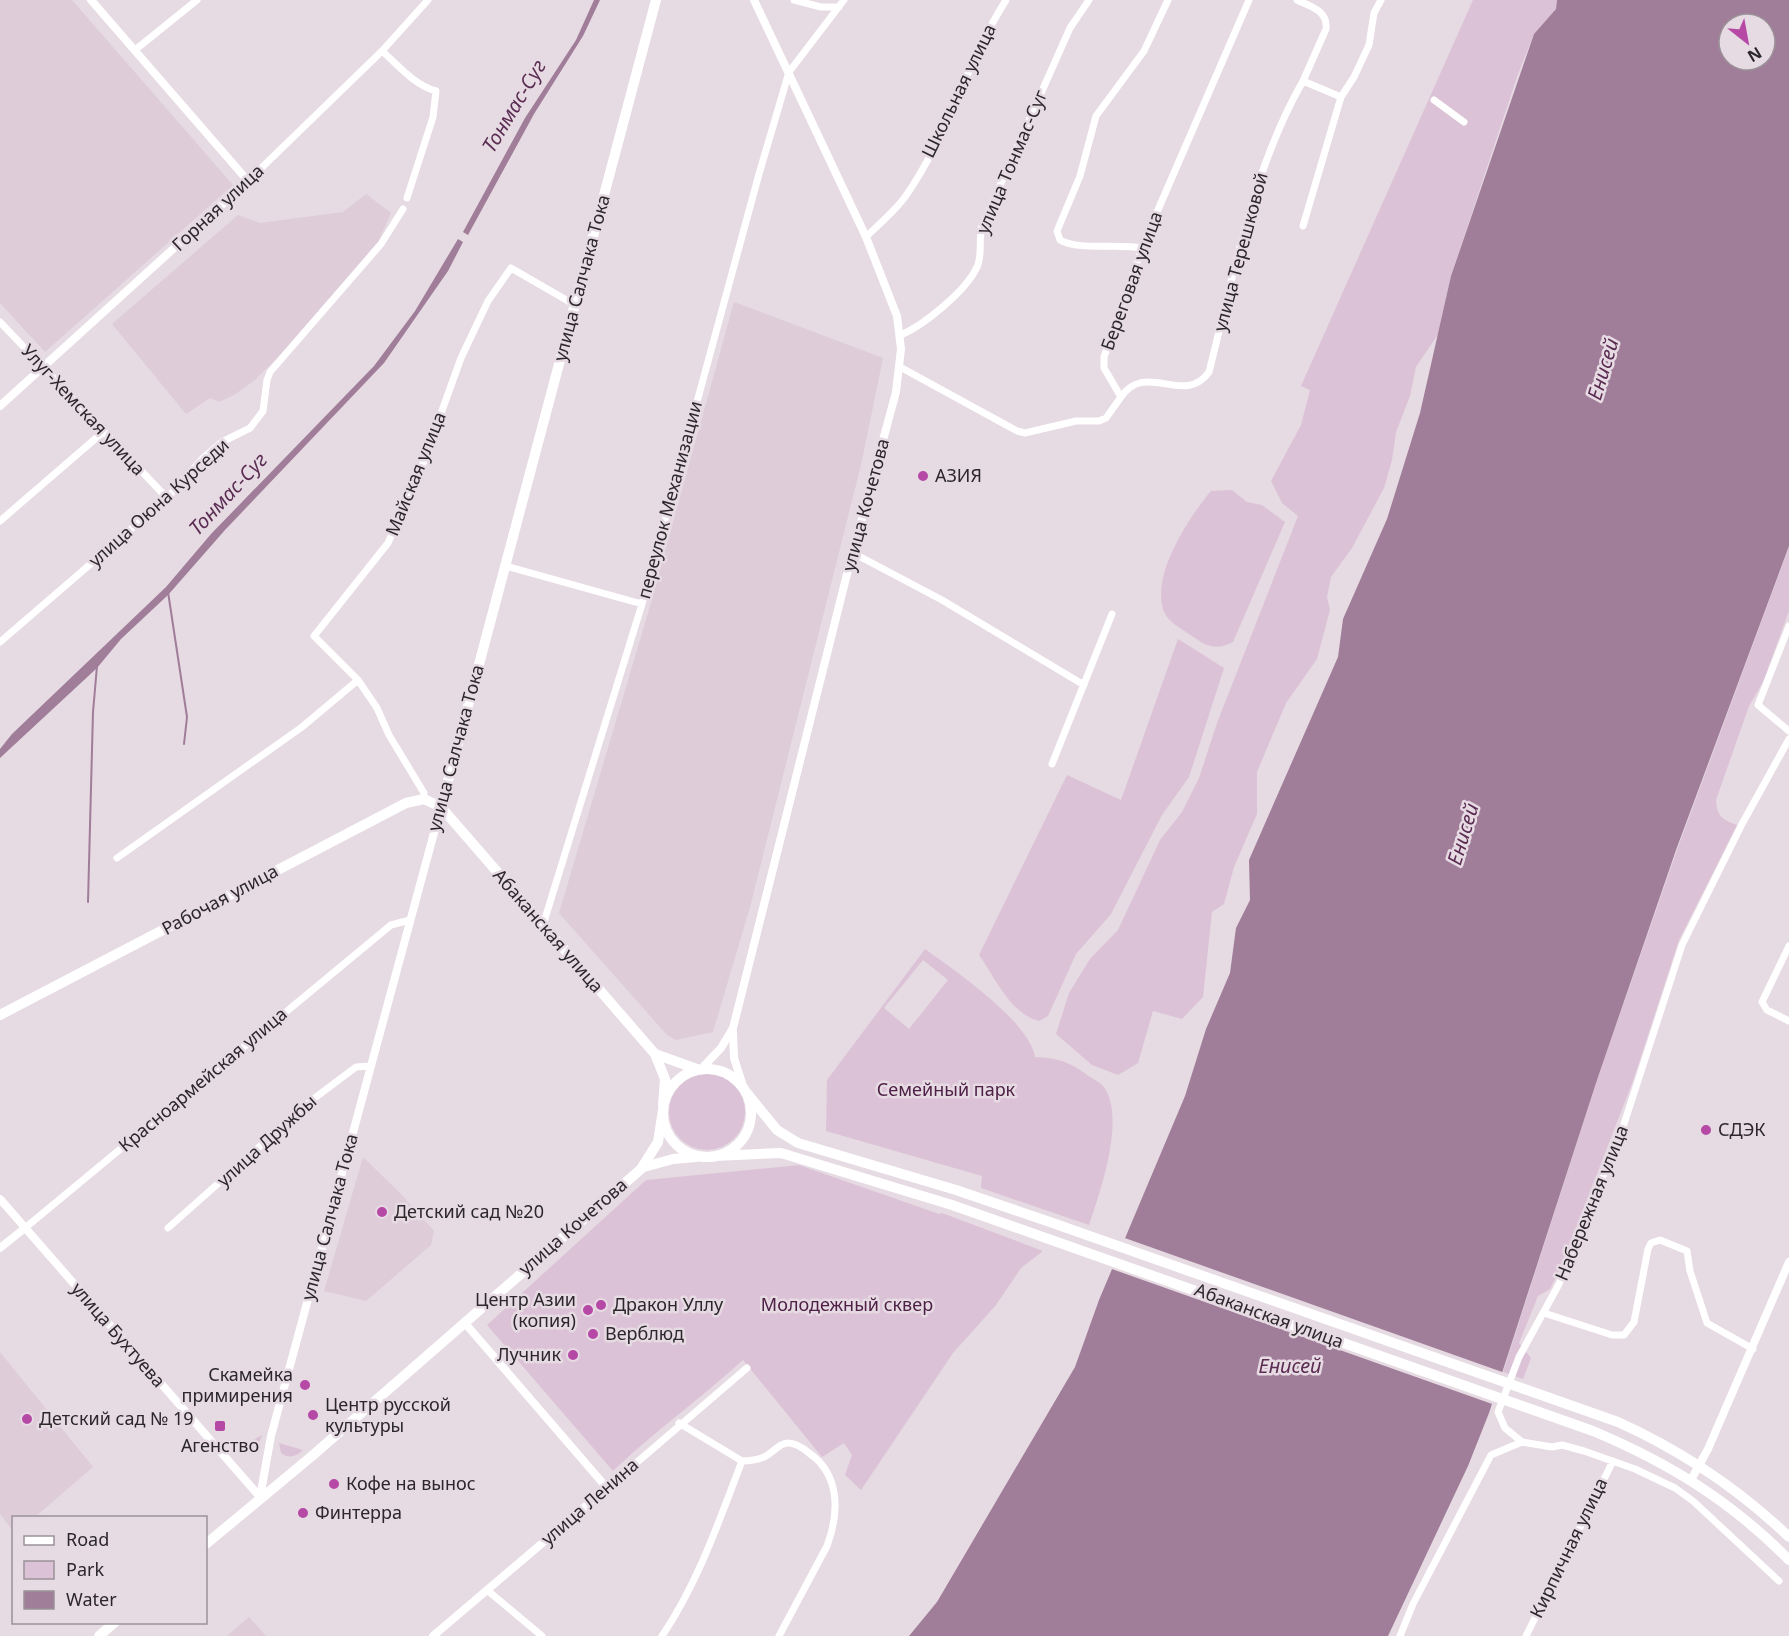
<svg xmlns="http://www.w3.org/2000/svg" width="1789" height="1636" viewBox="0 0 1789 1636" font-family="'Noto Sans',sans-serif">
<rect width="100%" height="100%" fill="#e6dae3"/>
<path fill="#deccd9" d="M0 0H72L233 185 45 352 0 303Z
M366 194 391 213 379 240 306 329 255 380 234 395 219 402 210 398 186 414 112 324 238 215 260 223 343 212Z
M734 302 883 358 861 465 750 907 713 1032 676 1040 667 1035 559 913 648 613Z
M363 1157 400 1193 434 1231 431 1245 366 1301 324 1291Z
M0 1352 93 1467 35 1517 14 1518 13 1531 0 1514Z
M249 1617 266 1636H227Z"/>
<path fill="#dcc2d6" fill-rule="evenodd" d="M1473 0H1557L1556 9 1534 34 1518 74 1451 276 1439 333 1416 367 1410 396 1396 432 1392 460 1384 488 1352 548 1331 577 1327 597 1330 610 1317 659 1286 703 1257 772V814L1234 867 1224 904 1212 912 1203 997 1182 1019 1153 1011 1138 1063 1118 1075 1092 1065 1056 1034 1069 993 1090 959 1118 930 1160 840 1182 812 1199 778 1217 723 1298 516 1282 503 1271 481 1301 425 1310 390 1301 386Z
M1232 490 1247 502 1262 505 1285 522 1233 642C1216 651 1206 646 1192 636 1182 629 1169 623 1164 612 1150 576 1189 517 1211 491Z
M1789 547V611L1763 682 1749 706 1716 800C1717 817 1722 819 1737 825L1679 940 1633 1081 1560 1269 1550 1289 1538 1296 1519 1343 1531 1358 1523 1379 1503 1372 1597 1080 1677 850Z
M1178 639 1224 668 1189 777 1162 815 1111 914 1076 954 1048 1016 1039 1021C1010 1014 995 977 979 955L1067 775 1121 800Z
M925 949C953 969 1030 1022 1035 1057 1056 1058 1068 1061 1086 1074 1091 1078 1100 1082 1104 1087 1126 1119 1100 1192 1089 1225L981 1188 982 1176 826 1131 827 1080ZM923 960 948 980 909 1029 884 1008Z
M669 1112a38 38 0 1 1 76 0a38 38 0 1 1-76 0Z
M799 1165 939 1214 942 1213 1043 1251 1021 1268 996 1305 953 1353 861 1490 845 1475 852 1455 844 1443 822 1457 743 1360C700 1399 655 1431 613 1471L487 1325 646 1180Z
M262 1435C259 1447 247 1454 235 1450Z
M279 1443 303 1450C296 1457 289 1459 281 1453Z"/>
<path fill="#a07d98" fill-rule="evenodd" d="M594 0H600L583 36 534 114 468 235 463 232 525 118 576 40Z
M1557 0H1789V546L1676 850 1597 1080 1489 1413 1468 1466 1388 1636H909L937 1602 1075 1367 1099 1300 1185 1096 1206 1029 1230 973 1236 928 1250 900 1249 860 1338 657 1343 619 1387 519 1420 413 1451 276 1534 34 1556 9ZM1729 24H1765V60H1729Z
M458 239 463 242 448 271 384 363 225 530 168 595 121 639 97 668 0 758V749L12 734 166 587 211 534 374 366 415 311Z"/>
<path fill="#e6dae3" d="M1122 1237 1505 1373 1495 1405 1109 1268Z"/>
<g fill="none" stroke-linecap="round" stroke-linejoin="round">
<path stroke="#a07d98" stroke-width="2" d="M168 592 187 717 184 744
M88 902 93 712 97 666"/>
<path stroke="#fff" stroke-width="7" d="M794 0 821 7H839
M1297 0C1312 7 1328 11 1326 29L1303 81
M135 50 197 0
M382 51C399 66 414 85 436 91L433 117 407 198
M1434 100 1464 122
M248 181 382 51 428 0
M1303 226 1341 97 1354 77 1369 45 1374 13 1381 0
M866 237C879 224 894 212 905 197 948 136 966 63 1006 0
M1142 248C1118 243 1079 251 1060 240L1057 231 1080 176 1096 116 1144 51 1168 0
M0 322 167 498
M901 335C924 325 966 291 977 267 983 254 978 240 982 226L1070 28 1089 0
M900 367 1017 431 1025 433 1076 421H1099L1106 418 1121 397 1104 368V357L1144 242 1249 0
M1121 397C1146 360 1184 407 1209 372 1234 274 1252 170 1303 81L1341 97
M0 521 102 433
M853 553 942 600 1084 685
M506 566 642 604
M1789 626 1758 705 1789 731
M0 642 167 498 202 459 222 442 250 428 263 411 267 380 270 372 381 244 403 209
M1052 764 1112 614
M424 799V793L389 735 377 708 358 680 314 636 388 543 418 477 461 358 488 301 511 268 575 305
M117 858 302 727 358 680
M543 925 642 604 759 174 789 72 844 0
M1789 946 1762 1002 1767 1010 1789 1021
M25 1228 391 925 410 920
M168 1228 312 1100 356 1067 371 1066
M1544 1313 1612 1335H1624L1634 1322 1648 1249 1651 1243 1660 1240 1687 1251 1690 1271 1707 1323 1753 1349
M679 1423 742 1461C749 1461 757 1460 764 1457 773 1453 779 1443 788 1443 796 1443 803 1448 809 1453 841 1475 839 1514 827 1546L779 1636
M1522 1442 1505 1428 1498 1412 1519 1357 1559 1284 1623 1127 1682 945 1742 824 1789 739
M1522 1442 1552 1447 1562 1445 1584 1451 1635 1469 1675 1488 1693 1501 1779 1581
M607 1488 747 1368
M487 1590 542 1636
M662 1636C698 1583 719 1521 742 1461
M1400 1636 1413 1604 1491 1455 1522 1442
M1526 1636 1613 1461"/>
<path stroke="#fff" stroke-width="8" d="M0 406 248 181 91 0
M733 1032 734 1058 743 1086
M701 1069 721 1048 733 1028 847 574 896 392 901 349 897 316 866 237 754 0
M0 1199 260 1497
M0 1248 25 1228
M1691 1480 1708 1449 1789 1262
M260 1497 271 1436 441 807
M433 1636 607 1488 464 1322"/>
<path stroke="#fff" stroke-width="10" d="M441 807 656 0
M0 1015 406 803 424 799 441 807 655 1054 665 1079 663 1105
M655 1054 697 1069
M663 1113a44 44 0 1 1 88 0a44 44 0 1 1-88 0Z
M746 1092 777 1130 798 1143 956 1190 1047 1221 1618 1422C1682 1451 1738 1488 1789 1537
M715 1156 781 1153 952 1205 1593 1431C1669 1463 1731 1501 1789 1560
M644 1167 673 1159 696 1157
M206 1544 312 1456 641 1169 658 1142 663 1110
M99 1636 115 1622"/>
</g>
<g fill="#b648a6" stroke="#e6dae3" stroke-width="2">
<circle cx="923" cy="476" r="6"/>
<circle cx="1706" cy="1130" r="6"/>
<circle cx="382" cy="1212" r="6"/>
<circle cx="601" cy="1305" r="6"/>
<circle cx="588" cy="1310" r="6"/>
<circle cx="593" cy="1334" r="6"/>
<circle cx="573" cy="1355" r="6"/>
<circle cx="305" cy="1385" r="6"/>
<circle cx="313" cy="1415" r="6"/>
<circle cx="27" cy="1419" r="6"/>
<rect x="214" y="1420" width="12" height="12" rx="3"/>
<circle cx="334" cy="1484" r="6"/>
<circle cx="303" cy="1513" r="6"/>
</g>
<g text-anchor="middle" stroke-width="5" stroke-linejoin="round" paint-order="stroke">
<g font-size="18" fill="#2b272a" stroke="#e6dae3">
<text transform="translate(959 91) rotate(-64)" y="6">Школьная улица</text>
<text transform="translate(1012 162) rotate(-67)" y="6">улица Тонмас-Суг</text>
<text transform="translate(218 208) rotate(-43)" y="6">Горная улица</text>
<text transform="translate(1241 252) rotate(-75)" y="6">улица Терешковой</text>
<text transform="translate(582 278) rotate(-75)" y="6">улица Салчака Тока</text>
<text transform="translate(1132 281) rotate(-70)" y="6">Береговая улица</text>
<text transform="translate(83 410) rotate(47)" y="6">Улуг-Хемская улица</text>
<text transform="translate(416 474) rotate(-68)" y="6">Майская улица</text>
<text transform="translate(670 500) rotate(-75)" y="6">переулок Механизации</text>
<text transform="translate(159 503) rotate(-42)" y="6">улица Оюна Курседи</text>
<text transform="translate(866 505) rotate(-75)" y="6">улица Кочетова</text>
<text transform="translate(456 748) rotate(-75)" y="6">улица Салчака Тока</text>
<text transform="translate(220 900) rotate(-28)" y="6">Рабочая улица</text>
<text transform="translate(548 931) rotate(49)" y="6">Абаканская улица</text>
<text transform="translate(203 1080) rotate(-40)" y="6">Красноармейская улица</text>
<text transform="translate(267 1141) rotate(-42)" y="6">улица Дружбы</text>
<text transform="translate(1592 1203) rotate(-68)" y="6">Набережная улица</text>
<text transform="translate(330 1217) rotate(-75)" y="6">улица Салчака Тока</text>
<text transform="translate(573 1227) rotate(-41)" y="6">улица Кочетова</text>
<text transform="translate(1269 1316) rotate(20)" y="6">Абаканская улица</text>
<text transform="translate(118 1335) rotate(49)" y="6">улица Бухтуева</text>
<text transform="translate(590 1502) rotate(-41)" y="6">улица Ленина</text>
<text transform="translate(1569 1548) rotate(-64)" y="6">Кирпичная улица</text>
</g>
<g font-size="18" fill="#2b272a" stroke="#e6dae3" text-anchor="start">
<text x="935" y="482">АЗИЯ</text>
<text x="1718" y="1136">СДЭК</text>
<text x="394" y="1218">Детский сад №20</text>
<text x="576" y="1306" text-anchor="end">Центр Азии<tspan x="576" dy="21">(копия)</tspan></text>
<text x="613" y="1311">Дракон Уллу</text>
<text x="605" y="1340">Верблюд</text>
<text x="561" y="1361" text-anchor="end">Лучник</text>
<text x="293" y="1381" text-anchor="end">Скамейка<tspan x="293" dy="21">примирения</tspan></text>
<text x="325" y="1411">Центр русской<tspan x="325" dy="21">культуры</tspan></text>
<text x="39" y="1425">Детский сад № 19</text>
<text x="220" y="1452" text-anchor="middle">Агенство</text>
<text x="346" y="1490">Кофе на вынос</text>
<text x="315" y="1519">Финтерра</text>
</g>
<g font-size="18" fill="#4e2046" stroke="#e6dae3">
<text x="946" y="1096">Семейный парк</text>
<text x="847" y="1311">Молодежный сквер</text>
</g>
<g font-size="20" font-style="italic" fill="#5a2c52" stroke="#e6dae3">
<text transform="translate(514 106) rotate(-59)" y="7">Тонмас-Суг</text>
<text transform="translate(1603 369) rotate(-73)" y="7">Енисей</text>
<text transform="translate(228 494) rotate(-47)" y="7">Тонмас-Суг</text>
<text transform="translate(1463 834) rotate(-73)" y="7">Енисей</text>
<text x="1290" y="1373">Енисей</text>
</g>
</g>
<rect x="12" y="1516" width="195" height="108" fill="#e6dae3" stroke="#9b9299" stroke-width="1.5"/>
<rect x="24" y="1536" width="30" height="9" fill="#ffffff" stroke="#9b9299" stroke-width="1.5"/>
<text x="66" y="1546" font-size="18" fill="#2b272a">Road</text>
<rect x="24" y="1561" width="30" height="18" fill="#dcc2d6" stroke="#9b9299" stroke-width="1.5"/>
<text x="66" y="1576" font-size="18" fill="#2b272a">Park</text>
<rect x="24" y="1591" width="30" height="18" fill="#a07d98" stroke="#9b9299" stroke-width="1.5"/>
<text x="66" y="1606" font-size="18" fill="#2b272a">Water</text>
<g transform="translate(1747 42) rotate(149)"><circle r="28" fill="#e6dae3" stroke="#9b9299" stroke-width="1.5"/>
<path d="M0-4.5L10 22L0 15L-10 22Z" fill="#b648a6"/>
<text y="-9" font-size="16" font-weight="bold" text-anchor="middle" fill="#2b272a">N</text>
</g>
</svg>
